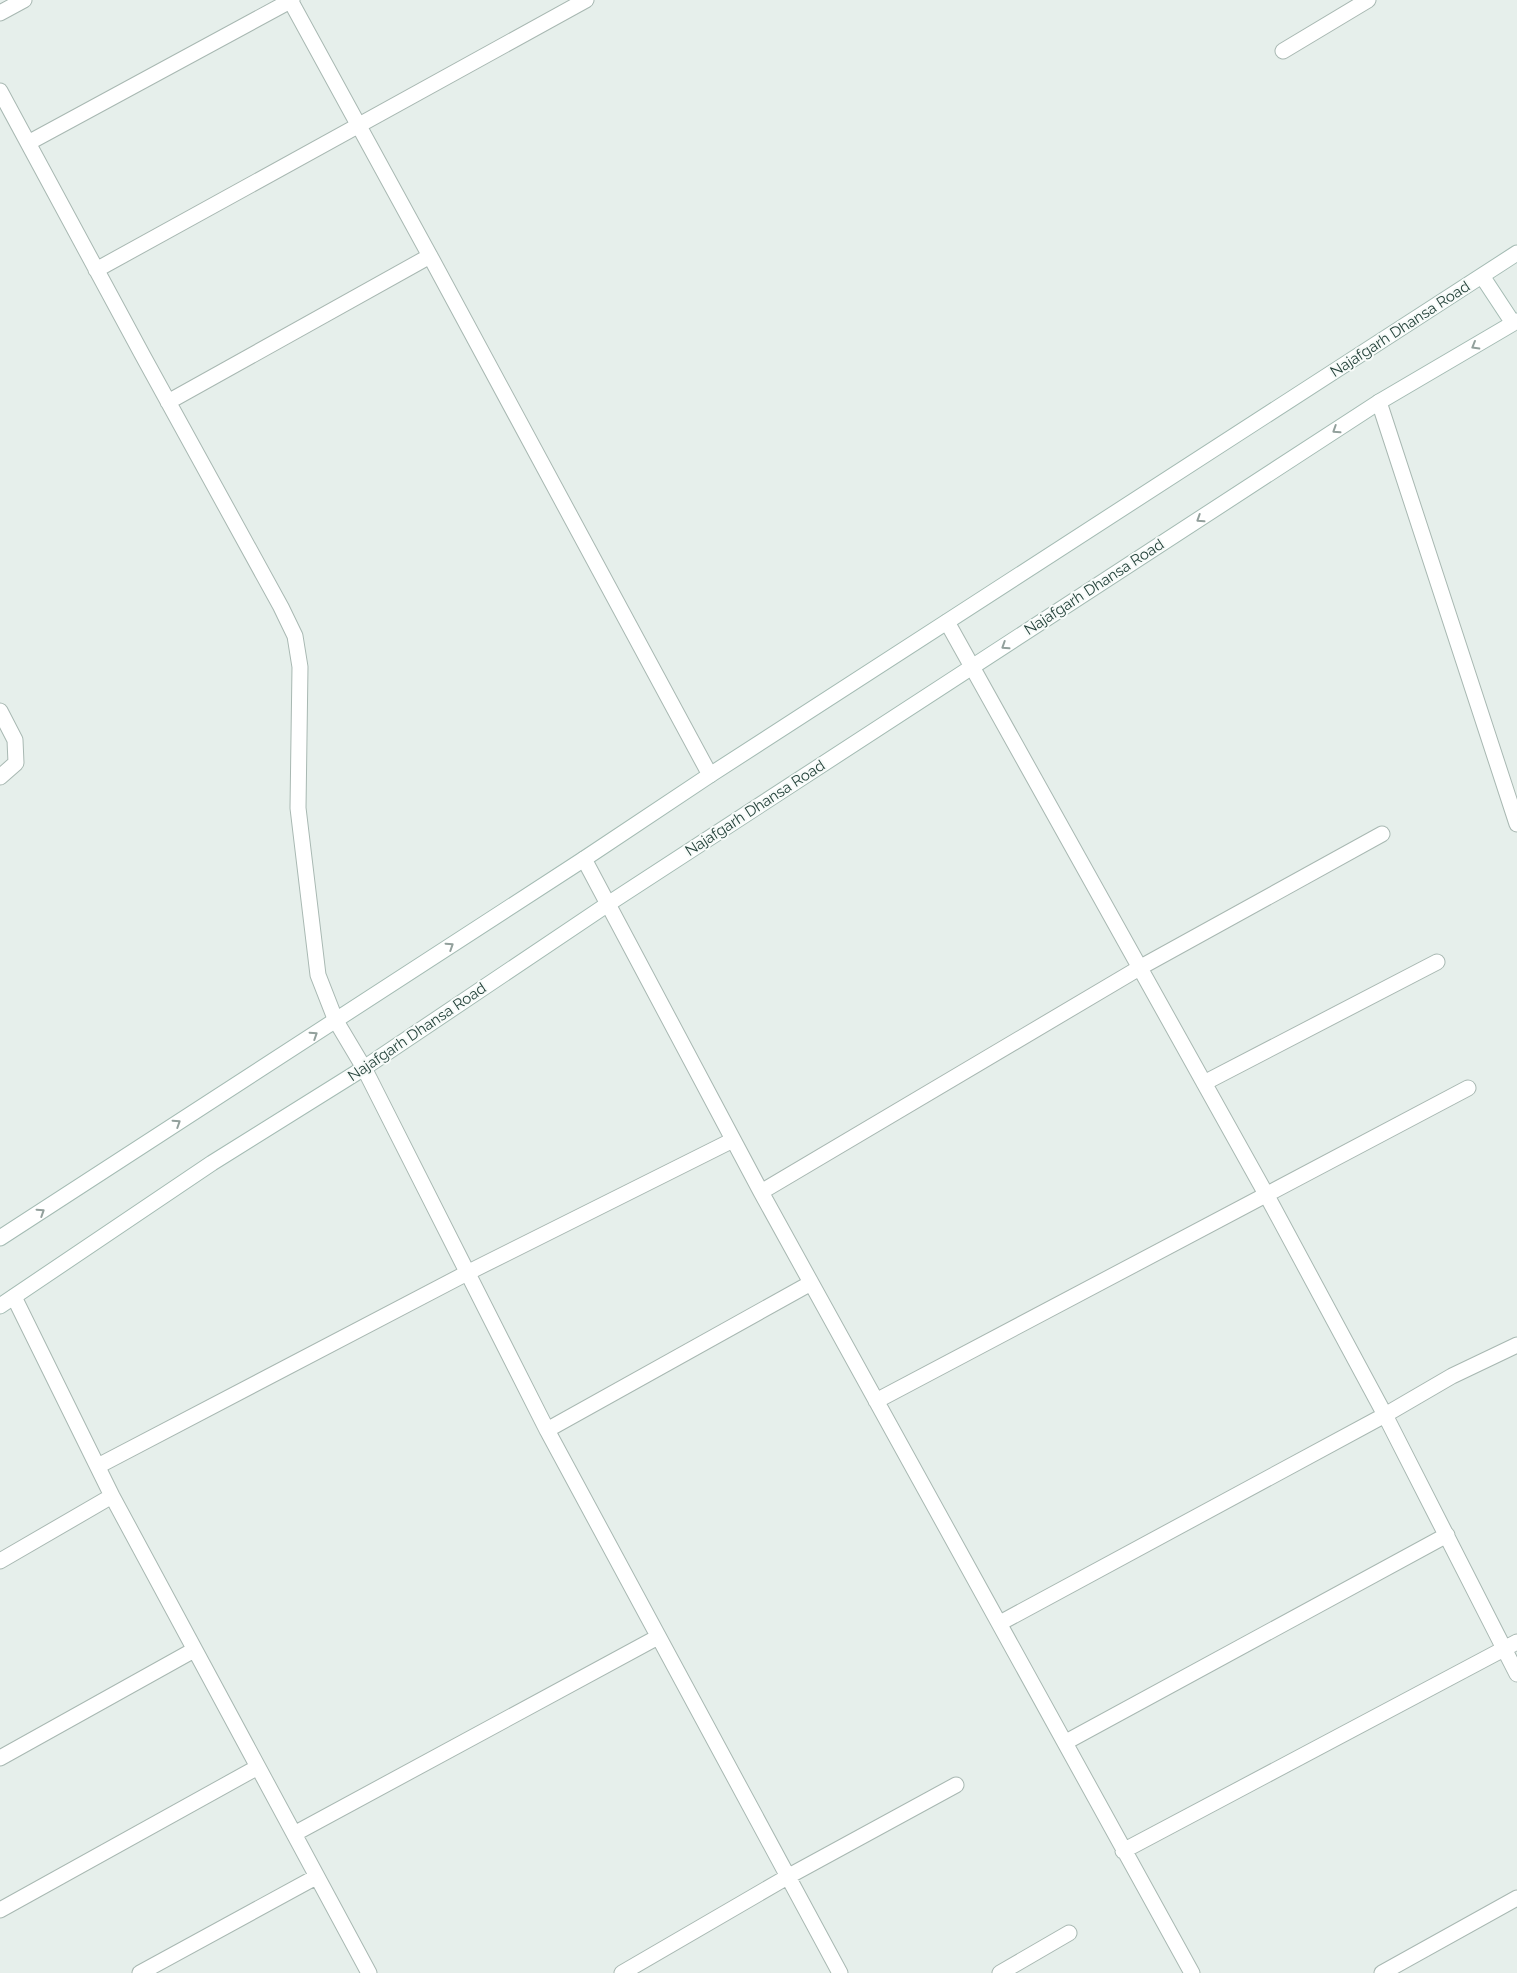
<svg xmlns="http://www.w3.org/2000/svg" width="1517" height="1973" viewBox="0 0 1517 1973" font-family="Raleway,sans-serif">
<rect width="100%" height="100%" fill="#e6efeb"/>
<g fill="none" stroke-linecap="round" stroke-linejoin="round">
<defs>
<path id="street" d="M290 0 430 256 710 775
M0 13 24 0
M1283 51 1368 0
M0 91 143 356 281 607 295 636 300 667 298 808 318 975 336 1021 364 1068 547 1430 840 1973
M28 143 292 0
M96 270 586 0
M168 402 430 256
M1379 402 1517 824
M947 622 1266 1194 1385 1415 1517 1674
M0 711 15 740 16 763 0 777
M584 859 761 1192 1192 1973
M1204 1083 1437 962
M761 1192 1141 967 1382 834
M14 1297 112 1496 369 1973
M876 1401 1468 1088
M547 1430 811 1283
M98 1466 467 1273 733 1140
M0 1561 112 1496
M1000 1623 1385 1415 1452 1376 1517 1345
M1066 1742 1447 1535
M0 1758 194 1650
M294 1834 658 1637
M1123 1851 1517 1642
M0 1910 258 1767
M140 1973 316 1877
M622 1973 789 1876 956 1785
M1000 1973 1069 1933
M1382 1973 1517 1898"/>
<path id="secondary" d="M1482 276 1513 323
M0 1238 584 859 710 775 1517 253
M0 1306 212 1163 364 1068 608 904 1379 402 1517 321"/>
</defs>
<use href="#street" stroke="#a8b8b2" stroke-width="17"/>
<use href="#secondary" stroke="#a4bbb3" stroke-width="17"/>
<use href="#street" stroke="#fff" stroke-width="15"/>
<use href="#secondary" stroke="#fff" stroke-width="15"/>
</g>
<defs><path id="oneway-chevron" d="M-2-3.5L2.5 0L-2 3.5" fill="none" stroke-width="1.6" stroke-linecap="round" stroke-linejoin="round" transform="scale(1.25)"/></defs>
<g stroke="#92a09c">
<use href="#oneway-chevron" transform="translate(1475 346) rotate(150)"/>
<use href="#oneway-chevron" transform="translate(1336 430) rotate(147)"/>
<use href="#oneway-chevron" transform="translate(1200 519) rotate(147)"/>
<use href="#oneway-chevron" transform="translate(1005 646) rotate(147)"/>
<use href="#oneway-chevron" transform="translate(450 946) rotate(-33)"/>
<use href="#oneway-chevron" transform="translate(314 1035) rotate(-33)"/>
<use href="#oneway-chevron" transform="translate(177 1123) rotate(-33)"/>
<use href="#oneway-chevron" transform="translate(41 1212) rotate(-33)"/>
</g>
<g text-anchor="middle" stroke-width="4" stroke-linejoin="round" paint-order="stroke">
<g font-size="15" fill="#24423a" stroke="#f7fbf9">
<text transform="translate(1400 329) rotate(-33)" y="5">Najafgarh Dhansa Road</text>
<text transform="translate(1094 587) rotate(-33)" y="5">Najafgarh Dhansa Road</text>
<text transform="translate(755 808) rotate(-33)" y="5">Najafgarh Dhansa Road</text>
<text transform="translate(417 1032) rotate(-34)" y="5">Najafgarh Dhansa Road</text>
</g>
</g>
</svg>
